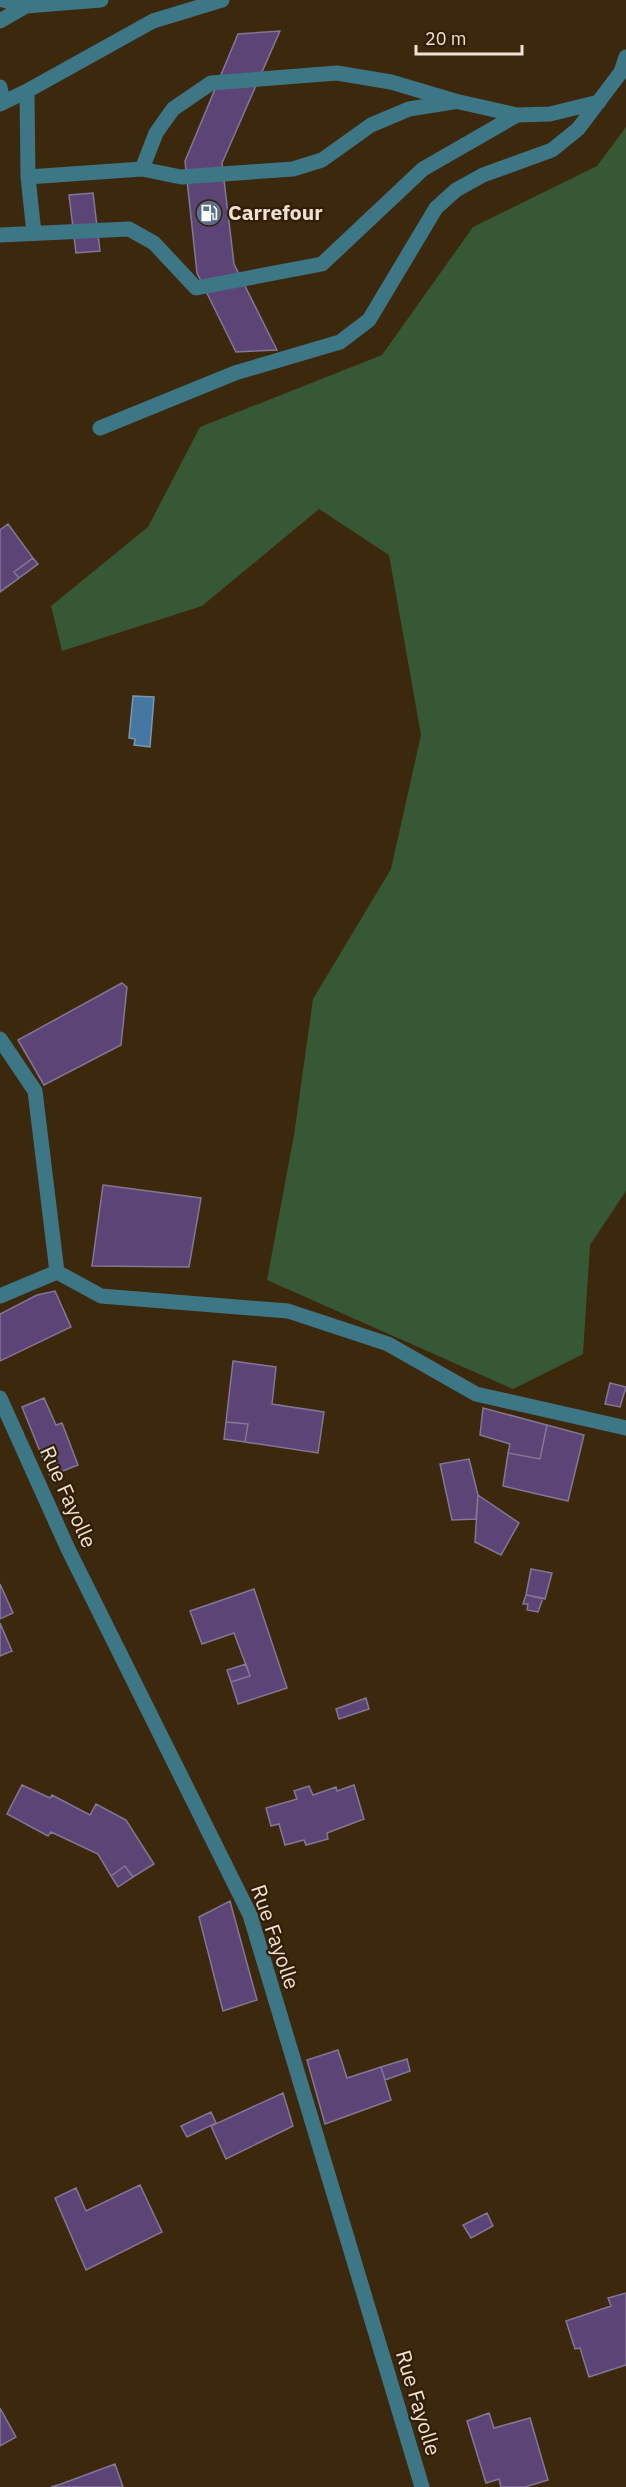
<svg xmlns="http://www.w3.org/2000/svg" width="626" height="2487" viewBox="0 0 626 2487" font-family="'IBM Plex Sans',sans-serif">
<rect width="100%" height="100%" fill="#3c280d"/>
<path fill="#375835" d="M626 127V1191L590 1245 583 1354 513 1389 267 1280 294 1135 313 999 391 869 421 735 389 555 319 509 202 606 62 651 51 606 148 527 200 427 382 355 473 227 597 166Z"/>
<path fill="#4677a0" stroke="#7997af" stroke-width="1.5" d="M133 696 154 697 150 747 134 745 135 739 129 738Z"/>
<path fill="#5c4576" stroke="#847695" stroke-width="1.5" d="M280 31 222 163 234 264 277 350 236 352 197 273 185 161 238 34Z
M93 193 100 251 76 253 69 195Z
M8 524 33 558 14 572 19 578 0 592V530Z
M33 558 38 564 19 578 14 572Z
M122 983 127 987 121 1045 44 1085 18 1040Z
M103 1185 201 1198 189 1267 92 1266Z
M55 1291 71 1327 0 1361V1314L37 1295Z
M233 1361 276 1367 272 1404 324 1412 318 1453 245 1442 248 1424 226 1422Z
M610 1383 626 1387 620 1407 605 1404Z
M44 1398 56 1425 62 1423 78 1465 50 1476 22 1407Z
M483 1408 547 1425 540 1459 508 1453 510 1444 480 1435Z
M226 1422 248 1424 245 1442 224 1439Z
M547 1425 584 1435 568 1501 503 1486 508 1453 540 1459Z
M469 1459 478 1495 476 1519 452 1520 440 1464Z
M478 1495 519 1523 501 1555 475 1542Z
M531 1569 552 1573 545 1599 526 1595Z
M0 1584 13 1613 0 1619Z
M254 1589 287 1688 238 1704 231 1682 250 1676 234 1633 202 1644 190 1611Z
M526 1595 543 1598 538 1612 527 1610 528 1604H523Z
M0 1623 12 1651 0 1656Z
M246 1664 250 1676 231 1682 227 1670Z
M366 1698 369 1709 339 1719 336 1709Z
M22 1785 50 1798 52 1795 90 1815 96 1804 126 1820 154 1864 133 1877 125 1866 111 1876 98 1854 51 1832 48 1836 7 1814Z
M354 1785 364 1819 327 1833 328 1839 306 1845 304 1840 285 1845 279 1824 271 1826 266 1808 297 1799 294 1791 309 1786 313 1795 336 1787 337 1791Z
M125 1866 133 1877 118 1887 111 1876Z
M230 1901 257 2000 223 2011 199 1917Z
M338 2050 347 2078 381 2067 391 2100 325 2124 307 2060Z
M407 2059 410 2071 385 2080 381 2067Z
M283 2093 293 2126 226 2159 211 2126Z
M211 2112 216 2123 187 2137 181 2126Z
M140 2185 162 2232 86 2270 55 2198 76 2188 86 2211Z
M487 2213 493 2226 471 2238 463 2225Z
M626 2293V2365L589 2377 580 2348 575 2349 566 2321 611 2306 608 2298Z
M0 2408 16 2437 0 2446Z
M489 2413 494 2428 530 2418 548 2480 525 2487H501L499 2479 486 2483 467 2421Z
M115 2464 123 2487H51L61 2484Z"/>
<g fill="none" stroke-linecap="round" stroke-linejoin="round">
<path stroke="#3d7685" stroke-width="15" d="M3 0 26 6 101 0
M0 21 26 6
M0 87 3 102 0 96
M0 104 27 91
M142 169 181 177 293 169 322 160 371 125 409 109 453 102
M28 177 142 169 156 133 173 109 211 83 337 73 391 82 455 101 517 115 550 114 599 102
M34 233 28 177 27 91 153 21 222 0
M0 235 129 229 154 243 196 288 322 264 423 169 517 115
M100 428 235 373 340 342 369 320 436 208 456 190 483 175 552 150 578 129 621 72 626 57
M0 1039 35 1091 57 1272
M0 1296 57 1272 101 1296 288 1311 388 1344 476 1394 626 1428
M0 1398 68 1549 250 1915 422 2487"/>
</g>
<defs>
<symbol id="fuel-disc" viewBox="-11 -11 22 22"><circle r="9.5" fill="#5c6f8a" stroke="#311e04"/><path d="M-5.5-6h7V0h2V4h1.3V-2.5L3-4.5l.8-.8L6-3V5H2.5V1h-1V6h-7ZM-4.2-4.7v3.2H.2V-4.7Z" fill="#fff"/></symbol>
</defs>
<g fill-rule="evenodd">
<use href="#fuel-disc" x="194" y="198" width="30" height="30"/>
</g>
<g text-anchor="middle" stroke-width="4.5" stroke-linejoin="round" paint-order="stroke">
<g font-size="21" font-weight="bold" fill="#efe2d3" stroke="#311e04" text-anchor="start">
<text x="228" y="220">Carrefour</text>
</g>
<g font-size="21" fill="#efe2d3" stroke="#311e04">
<text transform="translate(68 1497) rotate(66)" y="7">Rue Fayolle</text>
<text transform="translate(275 1937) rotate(71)" y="7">Rue Fayolle</text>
<text transform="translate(418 2403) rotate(73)" y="7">Rue Fayolle</text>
</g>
</g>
<path d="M416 45v9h106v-9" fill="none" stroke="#efe2d3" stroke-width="3"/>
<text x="425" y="45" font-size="18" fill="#efe2d3" stroke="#311e04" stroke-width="4.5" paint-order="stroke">20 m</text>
</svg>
